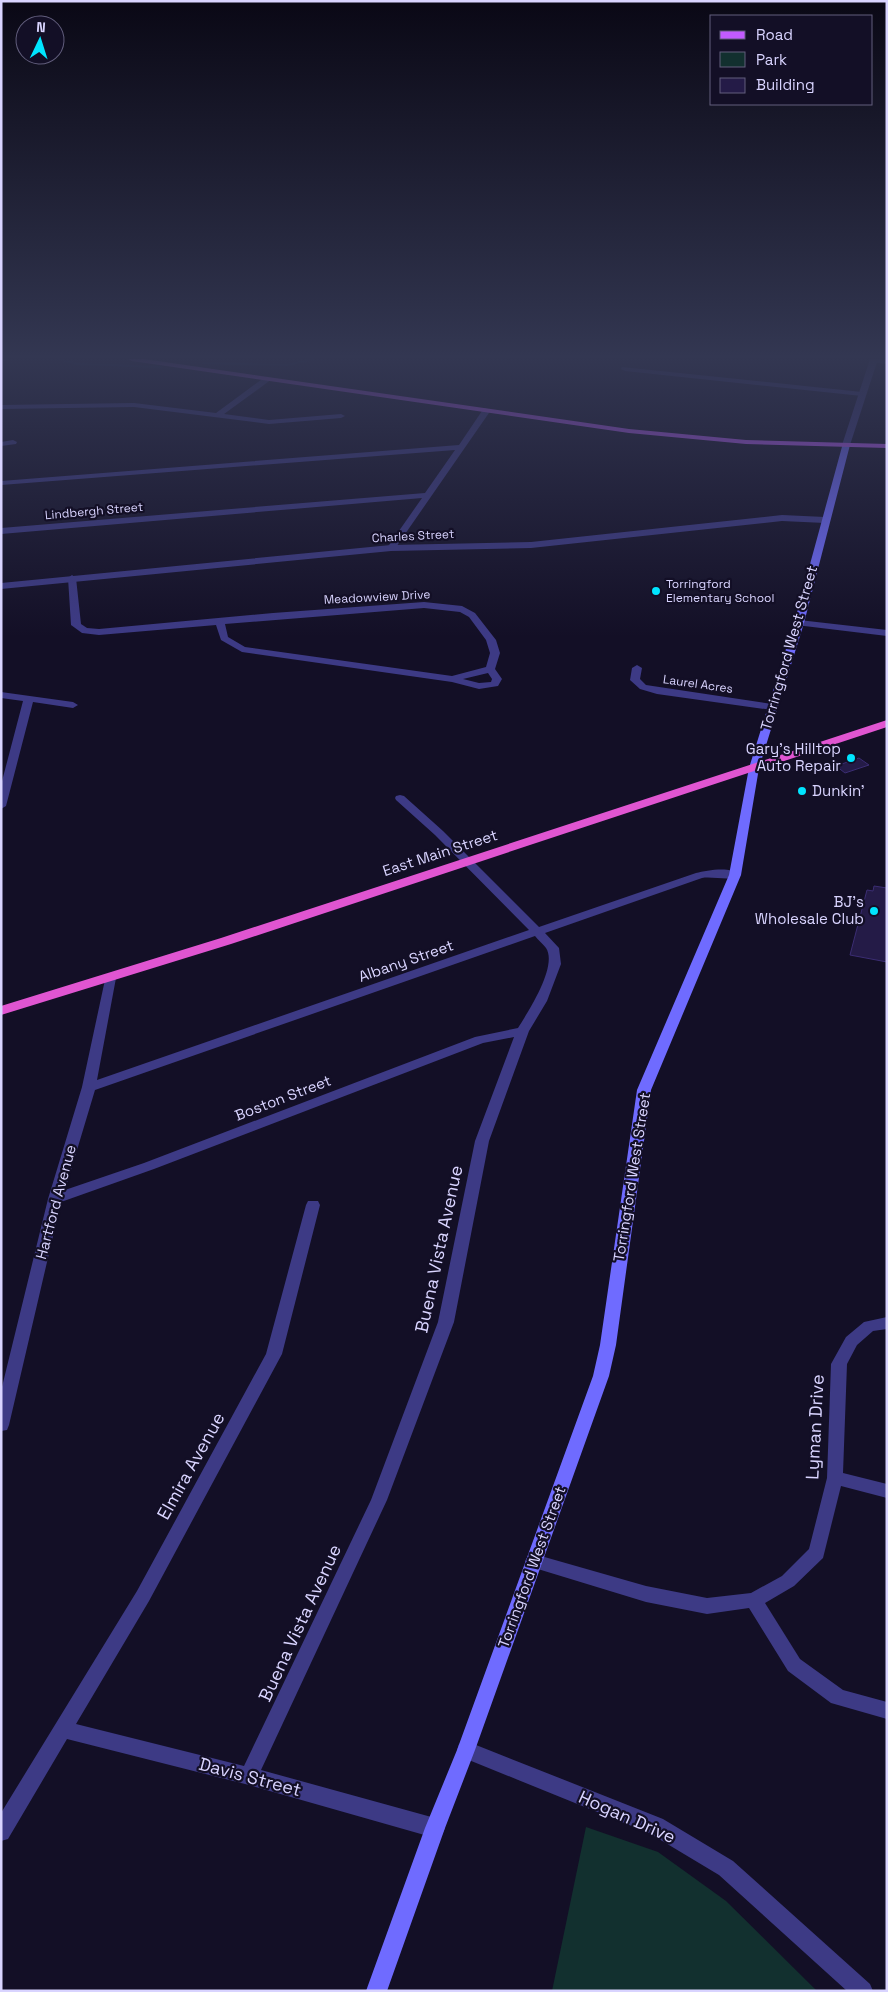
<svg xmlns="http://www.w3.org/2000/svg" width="888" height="1992" viewBox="0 0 888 1992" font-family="'Space Grotesk',sans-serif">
<rect width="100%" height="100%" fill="#130f26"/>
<path fill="#12302f" d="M586 1827 658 1852 726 1901 817 1991H552Z"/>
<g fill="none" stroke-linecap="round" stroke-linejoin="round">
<path stroke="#0c2248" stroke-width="2" d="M58 359 78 364 161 367
M203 363 287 365 314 359"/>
</g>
<path fill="#241b47" stroke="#3b2d73" d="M859 758 869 765 845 773 836 766Z
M874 886 887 888V962L850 955 867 890 873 891Z"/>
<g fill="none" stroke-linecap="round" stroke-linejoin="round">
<path fill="#3d3a85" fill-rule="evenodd" d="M873 359 887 360V364L871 362 869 361Z
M622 367 862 392 866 394 862 396 625 371 621 369Z
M265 377 272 379 224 414 269 420 341 414 345 416 341 418 269 424 134 407 1 409V405L134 403 216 413Z
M484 408 491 410 394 550 387 548 422 498 1 534V528L425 493 455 450 1 485V481L459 445Z
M13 440 17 442 16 444 1 446V442Z
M72 575 76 578 81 624 87 628 99 629 273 613 424 602 462 606 475 613 496 640 500 653 495 669 502 679 498 686 479 689 452 682 242 652 221 640 216 625 99 635 82 633 71 625 68 578ZM424 608 460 612 469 617 486 640 490 653 486 667 452 676 245 647 228 637 225 624ZM488 673 492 679 491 682 479 683 463 679Z
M799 620 887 630V636L796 625 794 623Z
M637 665 642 668 640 679 646 685 772 704 777 707 772 710 657 694 640 689 630 680 632 668Z
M1 692 73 702 78 705 73 708 33 702 6 806 1 809V785L23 701 1 698Z
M400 795 404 796 443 831 539 927 696 873C708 870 731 866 741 875 733 882 713 876 702 878L545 933 559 948 561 964 547 1001 529 1031 489 1141 454 1322 387 1500 261 1770 435 1818 442 1821 445 1828 442 1835 435 1838 249 1785 67 1739 8 1839 1 1841V1813L137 1591 266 1354 306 1205 308 1201H318L320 1205 282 1354 149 1601 76 1724 244 1766 371 1500 438 1322 475 1141 514 1037 483 1043 154 1169 61 1202 9 1425 7 1430 1 1431V1391L48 1199 82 1087 106 975H114L116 978 97 1080 529 930 435 835 396 800 395 798 396 796ZM535 936C538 940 543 944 546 948 558 966 528 1012 518 1028L475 1037 144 1163 65 1190 95 1090Z
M887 1317V1329L873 1331 857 1345 847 1364 843 1473 887 1484V1498L841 1486 823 1558 794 1586 765 1603 800 1659 843 1690 887 1702V1719L831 1703 788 1671 749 1608 707 1614 646 1602 528 1566 525 1561 528 1556 534 1554 646 1586 707 1598 751 1593 782 1576 809 1549 827 1478 831 1364 846 1337 864 1322Z
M466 1741 663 1819 733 1861 870 1984 873 1991H847L719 1875 649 1833 459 1756 457 1750 459 1744Z"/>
<path fill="#3d3a85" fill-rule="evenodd" d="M1 359H9L1 362Z
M870 359H878L850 445 843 447 842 445Z
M782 515 825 517 829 520 825 523 782 521 531 548 391 551 1 589V583L391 545 531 542Z"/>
<path fill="#6f6bff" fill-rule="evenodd" d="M843 443 850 445 804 623 759 768 741 875 651 1090 616 1345 609 1376 475 1750 445 1828 387 1991H366L425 1828 457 1750 593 1376 600 1345 637 1090 729 875 749 768 794 623Z"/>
<path fill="#c25bff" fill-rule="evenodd" d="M128 359H144L629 429 746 440 887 444V448L746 444 629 433 132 361Z"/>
<path fill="#e055d1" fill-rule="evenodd" d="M887 720V727L231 944 1 1015V1006L221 938Z"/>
</g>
<linearGradient id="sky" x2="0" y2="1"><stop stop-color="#0a0815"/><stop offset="0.56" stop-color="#333752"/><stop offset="1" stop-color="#333752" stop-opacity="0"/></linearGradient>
<rect width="888" height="637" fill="url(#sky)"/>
<g fill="#00e5ff" stroke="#130f26" stroke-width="2">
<circle cx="656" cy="591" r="5"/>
<circle cx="851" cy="758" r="5"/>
<circle cx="802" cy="791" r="5"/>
<circle cx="874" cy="911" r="5"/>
</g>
<g text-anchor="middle" stroke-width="4.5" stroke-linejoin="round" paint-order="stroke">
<g font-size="12" fill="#d9d4ff" stroke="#130f26">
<text transform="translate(94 511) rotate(-5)" y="4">Lindbergh Street</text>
<text transform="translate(413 536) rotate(-3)" y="4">Charles Street</text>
<text transform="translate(377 597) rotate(-3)" y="4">Meadowview Drive</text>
<text transform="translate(698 684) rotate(8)" y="4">Laurel Acres</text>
</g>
<g font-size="12" fill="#d9d4ff" stroke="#130f26" text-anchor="start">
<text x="666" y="588">Torringford<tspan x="666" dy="14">Elementary School</tspan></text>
</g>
<g font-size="15" fill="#d9d4ff" stroke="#130f26">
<text transform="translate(789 648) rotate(-74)" y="5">Torringford West Street</text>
<text transform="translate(440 853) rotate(-18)" y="5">East Main Street</text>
<text transform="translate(406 961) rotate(-19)" y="5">Albany Street</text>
<text transform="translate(283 1098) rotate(-21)" y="5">Boston Street</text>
<text transform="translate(632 1177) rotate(-81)" y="5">Torringford West Street</text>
<text transform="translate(56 1202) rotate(-75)" y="5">Hartford Avenue</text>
<text transform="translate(532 1567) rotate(-70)" y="5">Torringford West Street</text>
</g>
<g font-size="15" fill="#d9d4ff" stroke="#130f26" text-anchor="end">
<text x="841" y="754">Gary's Hilltop<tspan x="841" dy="17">Auto Repair</tspan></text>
<text x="812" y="796" text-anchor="start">Dunkin'</text>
<text x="864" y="907">BJ's<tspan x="864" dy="17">Wholesale Club</tspan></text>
</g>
<g font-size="18" fill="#d9d4ff" stroke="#130f26">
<text transform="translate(439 1249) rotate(-78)" y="6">Buena Vista Avenue</text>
<text transform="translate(815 1427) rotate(-87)" y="6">Lyman Drive</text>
<text transform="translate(191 1466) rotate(-61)" y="6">Elmira Avenue</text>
<text transform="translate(300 1623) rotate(-65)" y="6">Buena Vista Avenue</text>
<text transform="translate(250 1777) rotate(15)" y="6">Davis Street</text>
<text transform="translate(627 1817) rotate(24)" y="6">Hogan Drive</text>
</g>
</g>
<rect width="888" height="1992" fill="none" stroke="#d9d4ff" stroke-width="5"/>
<rect x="710" y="15" width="162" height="90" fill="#130f26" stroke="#625e7d"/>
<rect x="720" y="31" width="25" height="8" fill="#c25bff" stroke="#625e7d"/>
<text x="756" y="40" font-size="15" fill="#d9d4ff">Road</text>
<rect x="720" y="52" width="25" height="15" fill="#12302f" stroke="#625e7d"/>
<text x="756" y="65" font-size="15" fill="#d9d4ff">Park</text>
<rect x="720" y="78" width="25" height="15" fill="#241b47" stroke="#625e7d"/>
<text x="756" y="90" font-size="15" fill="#d9d4ff">Building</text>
<g transform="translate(40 40) rotate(4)"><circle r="24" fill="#130f26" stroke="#625e7d"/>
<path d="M0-4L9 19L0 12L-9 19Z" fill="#00e5ff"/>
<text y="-8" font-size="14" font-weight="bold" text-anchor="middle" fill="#d9d4ff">N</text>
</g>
</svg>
